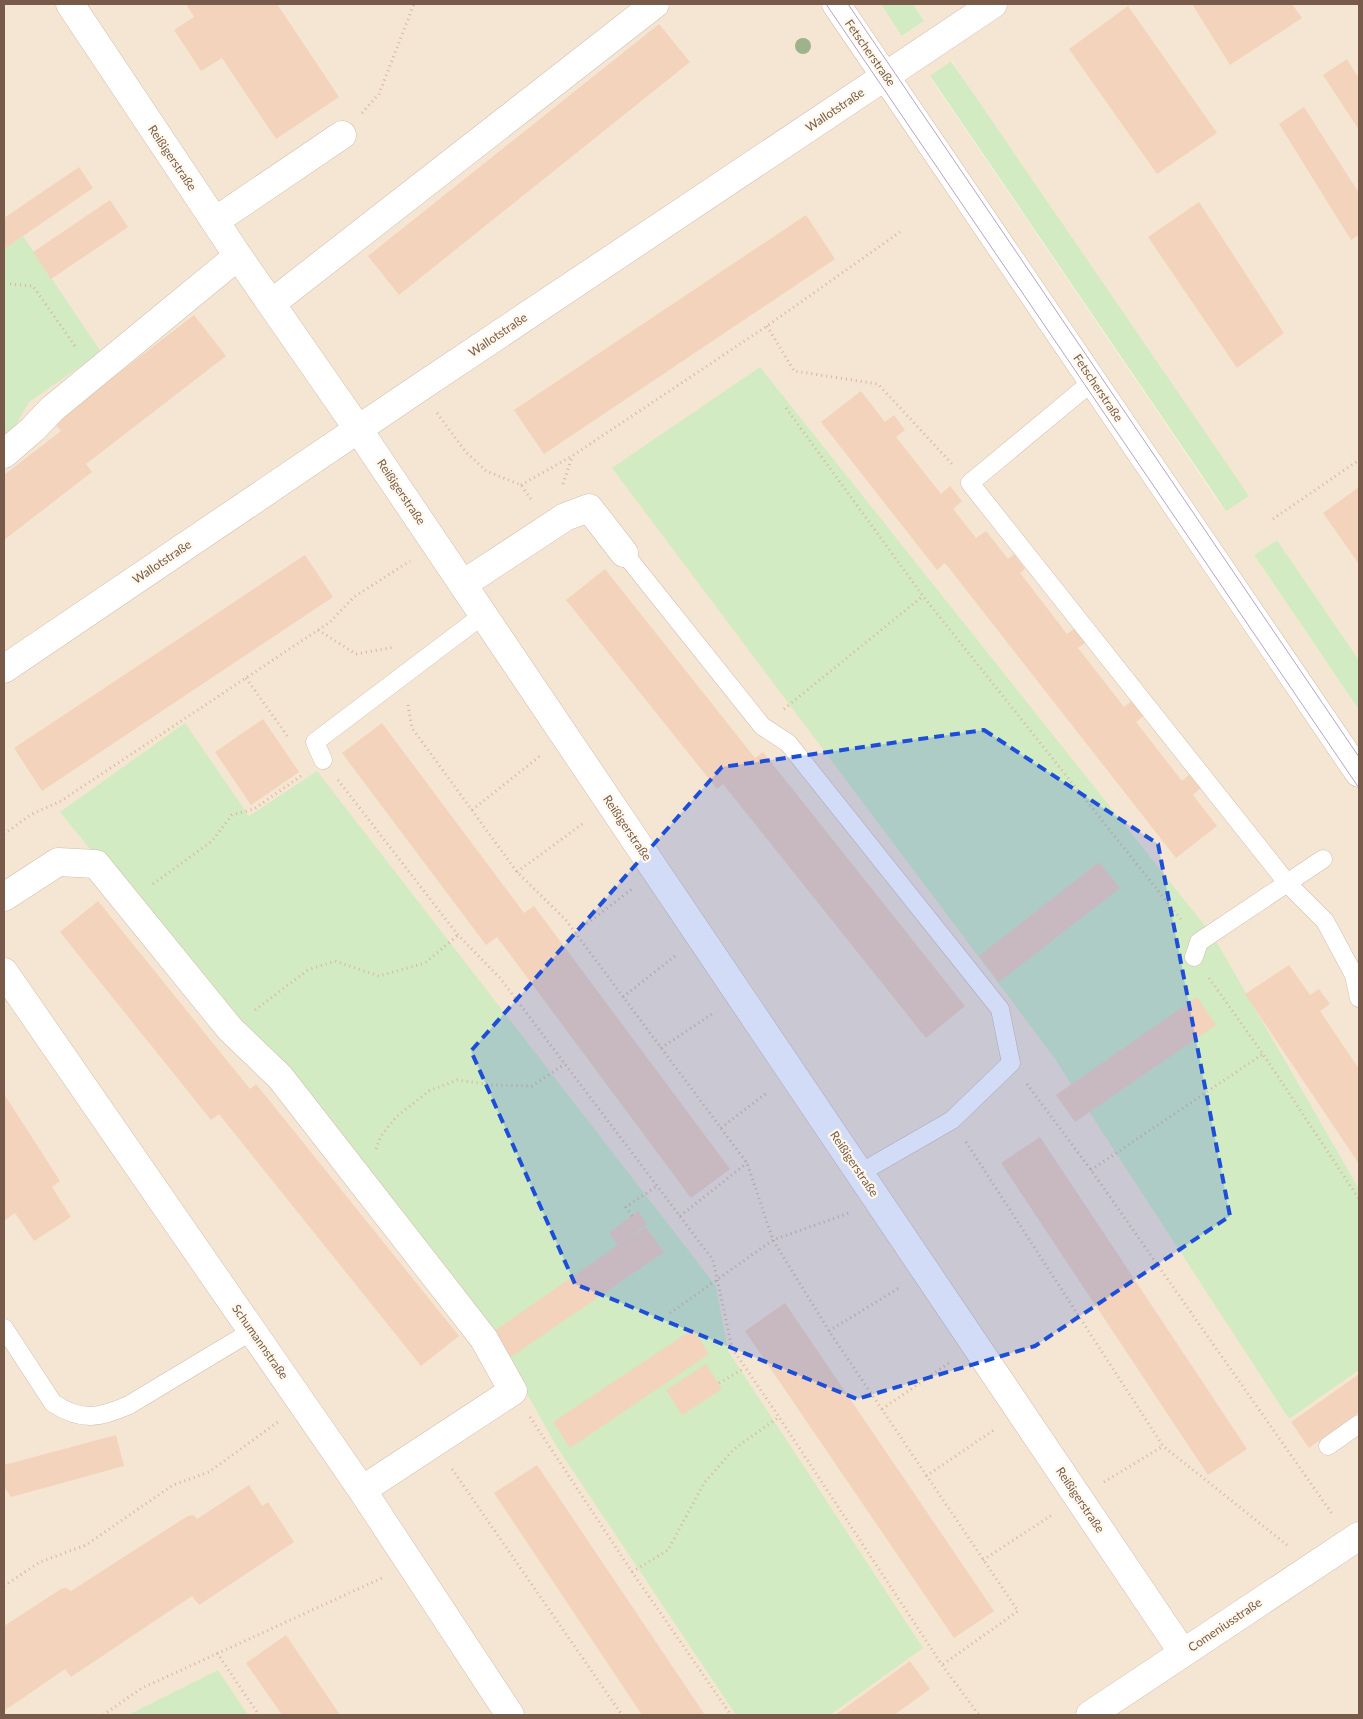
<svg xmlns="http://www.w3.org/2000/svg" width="1363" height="1719" viewBox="0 0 1363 1719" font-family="Lato,sans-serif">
<rect width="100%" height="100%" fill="#fdf4e5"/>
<path fill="#f5e6d3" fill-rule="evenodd" d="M4 4H881L903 36 924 21 913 4H1359V660L1277 540 1254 555 1359 710V1715H4ZM951 61H952L1225 511 930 77Z"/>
<path fill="#d2ebc2" d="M881 4H913L924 21 902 36Z
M951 61 1249 496 1226 511 930 76Z
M23 236 101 352 29 402 15 426 4 435V249Z
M760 367 1213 936 1359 1189V1370L1289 1419 1053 1056 612 468Z
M1277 540 1359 660V710L1254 555Z
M185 723 249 816 317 771 716 1286 728 1351 923 1648 830 1715H736L557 1447 491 1330 274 1076 60 812Z
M218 1670 248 1715H128Z"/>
<path fill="#f3d3bb" d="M186 4H277L339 97 276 139 222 58 201 71 174 30 194 17Z
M1192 4H1292L1302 18 1230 65Z
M1128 6 1217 133 1157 174 1069 49Z
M659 24 690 62 399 295 368 256Z
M1347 59 1359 79V130L1323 75Z
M1304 107 1359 193V235L1351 240 1279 124Z
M79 167 93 188 4 249V218Z
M110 200 128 227 51 279 33 252Z
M1199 202 1284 333 1237 368 1148 237Z
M806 215 835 259 544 454 514 410Z
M194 315 226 356 86 464 92 472 4 540V475L61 431 54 423Z
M861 391 885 422 894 415 905 430 896 437 941 494 950 486 962 501 953 509 976 538 986 531 1008 559 1014 554 1025 569 1020 573 1067 634 1075 628 1086 642 1078 648 1124 707 1133 700 1145 715 1136 722 1182 781 1191 773 1202 787 1193 795 1217 826 1176 858 945 563 937 570 821 422Z
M1359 487V564L1323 513Z
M305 555 333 597 42 791 14 748Z
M605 569 755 758 763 752 965 1006 926 1038 723 784 717 789 566 600Z
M263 719 299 772 251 805 215 752Z
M382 723 524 913 534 906 730 1169 691 1198 497 937 486 945 342 753Z
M1099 862 1120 888 999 982 979 956Z
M98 901 250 1089 256 1084 459 1336 421 1366 219 1114 211 1120 60 932Z
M1289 965 1310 995 1319 989 1330 1004 1320 1011 1359 1069V1164L1245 994Z
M1197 997 1216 1025 1075 1122 1056 1095Z
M4 1094 60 1181 52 1187 71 1217 34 1241 15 1213 4 1221Z
M1040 1137 1247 1449 1208 1475 1001 1163Z
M638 1211 647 1224 625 1241 646 1227 664 1252 511 1357 493 1332 618 1245 609 1233Z
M785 1303 994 1611 954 1638 745 1331Z
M693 1329 709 1354 570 1448 553 1422Z
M706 1364 722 1389 682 1415 666 1390Z
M1359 1374V1412L1309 1448 1291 1422Z
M116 1435 124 1466 11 1497 4 1487V1465Z
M537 1465 705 1715H642L494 1493Z
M249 1485 262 1506 268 1502 294 1542 199 1605 192 1596 71 1677 65 1669 4 1711V1626L61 1589 66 1588 71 1591 186 1517 193 1515 197 1519Z
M286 1635 340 1715H282L246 1663Z
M910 1661 930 1689 894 1715H835Z"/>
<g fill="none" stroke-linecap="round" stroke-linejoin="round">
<defs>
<path id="lane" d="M1093 381 970 483 1288 884 1325 921 1354 975 1359 998
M624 553 762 726 788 743 1000 1009 1011 1063 952 1120 860 1173
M323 760 315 742 483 615
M1194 957 1199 942 1323 859
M4 1328 53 1403C81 1422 100 1418 129 1405L252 1331
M1328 1446 1359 1424"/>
<path id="street" d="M70 4 238 256 358 429 1183 1653
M215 221 342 135
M272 303 655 4
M4 454 33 429 52 409 238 256
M463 584 565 517 589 508 624 553
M4 669 419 388 993 4
M4 897 58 862 96 864 230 1029 280 1077 484 1339 513 1391 362 1490
M4 972 362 1490 510 1715
M1090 1715 1359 1536"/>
<path id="secondary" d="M836 4 1359 773"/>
</defs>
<use href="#lane" stroke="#d1bead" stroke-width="19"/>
<use href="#street" stroke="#d1bead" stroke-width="29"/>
<use href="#secondary" stroke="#d4beab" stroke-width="29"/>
<path stroke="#d8b69e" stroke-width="3" stroke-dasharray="1 4" stroke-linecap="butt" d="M362 113 379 94 414 4
M10 284 33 286 77 349
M767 326 794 371 878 384 953 465
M786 408 923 596 1183 922
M437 413 465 451 486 471 521 485 533 502
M563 484 572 457
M521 485 572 456 767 326 900 232
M1273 519 1359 460
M318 630 356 654 395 647
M246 678 288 737
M408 705 412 728 517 872 565 919 747 1163 773 1240 829 1331 1018 1611 942 1665
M784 709 923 596
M338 780 458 935 500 978 713 1260 732 1348 779 1417 942 1665 979 1715
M472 810 540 756
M4 834 32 814 61 801 318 630 329 623 354 597 410 561
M517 872 585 822
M153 884 212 841 232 815 254 809 301 776
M575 933 632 889
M1209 978 1263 1054 1359 1199
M623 997 675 956
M255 1010 308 970 335 961 379 976 425 963 458 935
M661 1048 715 1012
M1027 1084 1091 1170 1333 1515
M721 1128 768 1092
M966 1142 1163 1446 1287 1545
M376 1149 381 1136 396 1117 429 1091 457 1080 493 1085 532 1086 565 1064
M1091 1170 1263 1054
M632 1216 626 1207 657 1186
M680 1216 747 1163
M670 1313 773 1240 849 1213
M829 1331 899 1288
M719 1383 745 1368
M882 1409 949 1363
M530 1417 632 1572 731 1715
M452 1469 622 1715
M926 1476 994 1430
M1104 1482 1163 1446
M983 1560 1052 1515
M632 1572 668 1550 704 1483 734 1449 779 1417
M4 1586 40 1562 86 1545 173 1485 209 1472 278 1422
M217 1653 259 1715
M103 1715 142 1688 382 1578"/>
<use href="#lane" stroke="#fff" stroke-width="18"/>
<use href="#street" stroke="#fff" stroke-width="28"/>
<use href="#secondary" stroke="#fff" stroke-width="28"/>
<path stroke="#b7a2c7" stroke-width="1" d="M826 4 1359 788
M848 4 1359 757"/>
</g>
<circle fill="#9eb38b" cx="803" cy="46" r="8"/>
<path fill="#1d4ed8" fill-opacity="0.2" stroke="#1d4ed8" stroke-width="4" stroke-dasharray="10 6" stroke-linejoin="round" d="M984 730 1158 844 1230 1216 1035 1346 857 1399 575 1284 471 1051 722 767Z"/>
<g text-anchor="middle" stroke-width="4.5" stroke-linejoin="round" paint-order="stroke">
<g font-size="12" fill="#775a49" stroke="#fff8ec">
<text transform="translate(870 53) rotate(55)" y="4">Fetscherstraße</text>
<text transform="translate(835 110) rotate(-34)" y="4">Wallotstraße</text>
<text transform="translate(172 158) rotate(56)" y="4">Reißigerstraße</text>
<text transform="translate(498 335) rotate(-34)" y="4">Wallotstraße</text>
<text transform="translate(1098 388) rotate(56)" y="4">Fetscherstraße</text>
<text transform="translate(401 492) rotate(56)" y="4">Reißigerstraße</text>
<text transform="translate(162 562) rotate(-34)" y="4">Wallotstraße</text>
<text transform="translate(627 828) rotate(56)" y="4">Reißigerstraße</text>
<text transform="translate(854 1164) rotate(56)" y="4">Reißigerstraße</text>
<text transform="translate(260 1342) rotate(55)" y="4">Schumannstraße</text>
<text transform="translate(1080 1500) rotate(56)" y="4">Reißigerstraße</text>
<text transform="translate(1225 1625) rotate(-34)" y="4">Comeniusstraße</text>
</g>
</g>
<rect width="1363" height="1719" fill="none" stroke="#775a49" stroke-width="10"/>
</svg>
